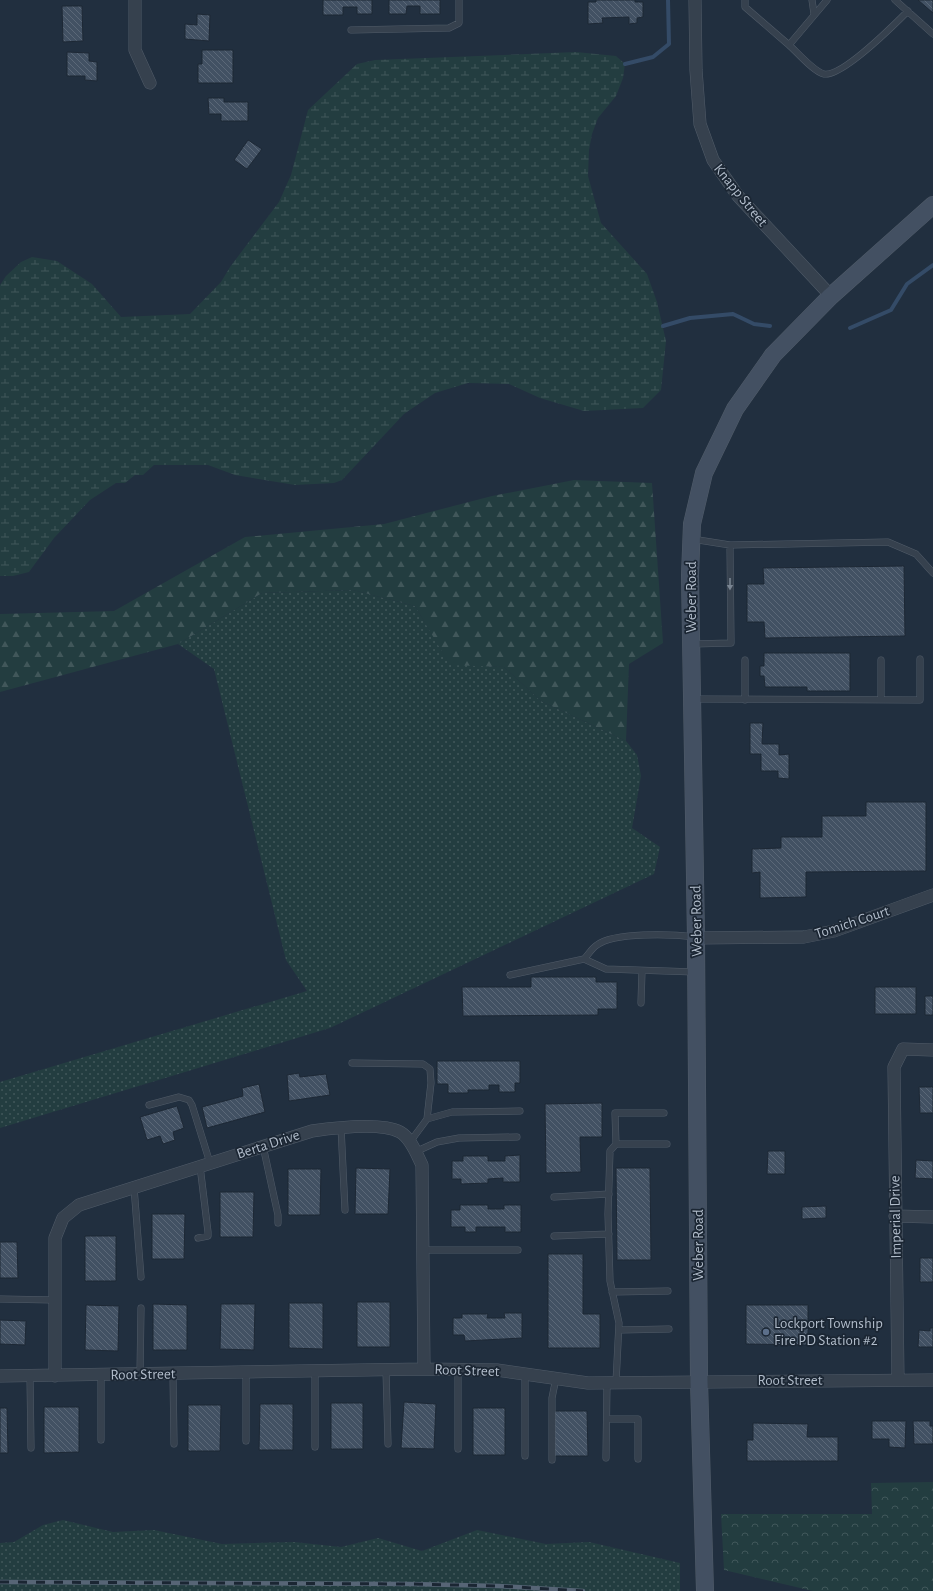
<svg xmlns="http://www.w3.org/2000/svg" width="933" height="1591" viewBox="0 0 933 1591" font-family="'Alegreya Sans',sans-serif">
<defs>
<pattern id="grass-dots" width="8" height="8" patternUnits="userSpaceOnUse"><rect width="8" height="8" fill="#233d40"/><path d="M2 2h.1M6 6h.1" fill="none" stroke="#41575a" stroke-width="1.8" stroke-linecap="round"/></pattern>
<pattern id="forest-firs" width="22" height="20" patternUnits="userSpaceOnUse"><rect width="22" height="20" fill="#233d40"/><path d="M5 1l3.5 6h-7zM16 11l3.5 6h-7z" fill="#41575a"/></pattern>
<pattern id="wetland-marsh" width="20" height="14" patternUnits="userSpaceOnUse"><rect width="20" height="14" fill="#233d40"/><path d="M1 5h8M5 5V1M11 12h8M15 12V8" fill="none" stroke="#41575a"/></pattern>
<pattern id="park-crowns" width="20" height="18" patternUnits="userSpaceOnUse"><rect width="20" height="18" fill="#233d40"/><path d="M2 6a3 3 0 1 1 6 0M12 15a3 3 0 1 1 6 0" fill="none" stroke="#41575a"/></pattern>
<pattern id="building-back-hatch" width="6" height="6" patternUnits="userSpaceOnUse"><rect width="6" height="6" fill="#425163"/><path d="M-1 5l2 2M0 0l6 6M5-1l2 2" fill="none" stroke="#5b6878"/></pattern>
</defs>
<rect width="100%" height="100%" fill="#212f3f"/>
<path fill="url(#grass-dots)" d="M353 590 415 606 450 664 504 667 541 701 626 741 637 755 641 776 632 828 660 847 654 874 330 1028 0 1128V1082L307 991 286 960 214 669 178 644 262 593Z
M63 1520 113 1532 154 1530 222 1544 294 1542 341 1547 378 1538 422 1551 477 1530 546 1544 589 1542 680 1563V1591H0V1543L14 1542 43 1525Z"/>
<path fill="url(#forest-firs)" d="M574 480 652 483 663 643 629 664 626 741 541 701 504 667 450 665 415 606 353 590 262 593 178 644 0 692V614L114 611 245 537 384 524 492 496Z"/>
<path fill="url(#wetland-marsh)" d="M576 52 616 56 625 64 623 78 616 96 598 118 592 134 589 150 588 176 601 223 647 274 657 302 666 341 661 390 643 408 584 411 540 398 509 384 468 383 435 393 404 414 342 480 334 483 295 485 235 475 208 465H154L143 475H135L125 483H116L90 500 54 538 29 572 13 576H0V285L6 276 21 262 32 257 57 261 92 284 121 317 190 314 221 282 230 267 279 202 291 175 308 110 357 64 375 60Z"/>
<path fill="url(#park-crowns)" d="M933 1482V1591H813L724 1570 721 1514H872L871 1483Z"/>
<g fill="none" stroke-linecap="round" stroke-linejoin="round">
<path stroke="#344b67" stroke-width="4" d="M625 64 653 57 669 44 668 0
M663 326 690 318 733 314 754 324 770 326
M850 328 891 310 907 284 933 265"/>
</g>
<path fill="url(#building-back-hatch)" stroke="#1d2835" d="M323 0H372V14H357V7H343V15H323Z
M389 0H440V14H420V6H407L406 14H389Z
M596 0H635V2H643V17L637 18V23L629 24V17L602 18 603 23 588 24V2H596Z
M918 0H933V13Z
M62 6H82L83 41 63 42Z
M197 14 210 15 209 41 185 39V24L197 25Z
M202 50H233V83H198V64H202Z
M67 52 89 53V61L97 62V81L85 80V76H67Z
M208 98H224V102H248V121H221V114H209Z
M248 140 262 149 247 169 234 160Z
M904 566 905 636 765 638 764 622H747V584H764L763 568Z
M764 653H850V691H807V687H765L764 676H760V666H764Z
M750 723H763L762 744H779V755L789 754V779L778 778V771H761V754H750Z
M866 802H926V871L806 872V897L760 898V872L752 873V849L781 848V837H822V816H866Z
M531 977H596V982H617V1009H598V1015L463 1016 462 987H531Z
M875 987H916V1014H875Z
M925 996H933V1015H925Z
M437 1061H520V1083H515V1092H499V1085H489V1090H468V1093H448V1084H437Z
M299 1073 300 1077 326 1074 330 1095 289 1101 287 1075Z
M259 1084 265 1112 207 1128 202 1107 243 1096 242 1088Z
M919 1087H933V1113H920Z
M602 1103V1137H580L581 1172 546 1173 545 1104Z
M177 1106 184 1128 173 1132 175 1140 163 1144 160 1136 147 1140 140 1117Z
M768 1151H785V1174H767Z
M520 1155V1182H503V1178L488 1179V1183L461 1184V1179H452V1161H463V1156H488V1161H505V1156Z
M916 1160 933 1161V1179L915 1178Z
M356 1168 390 1169 388 1214H355Z
M616 1168H650L651 1260H617Z
M288 1169H321L320 1215H288Z
M220 1192H254L253 1237H220Z
M460 1205H488V1209H504V1205H521V1232H505V1227H476V1232H465V1227H451V1210H460Z
M826 1206V1218L802 1219V1207Z
M152 1214H185L184 1259H152Z
M85 1236H116V1281H85Z
M0 1242H17L18 1278H0Z
M548 1254H583V1314H600V1348H548Z
M920 1258H933V1282H920Z
M357 1302H390V1347H357Z
M289 1303H323V1349L289 1348Z
M153 1304 187 1305V1350H153Z
M221 1304H255L254 1350 220 1349Z
M86 1305 119 1306 118 1351 85 1350Z
M746 1305H808V1345L746 1344Z
M504 1313H522V1338L465 1341 464 1335H453V1318H462V1314H488L487 1318H505Z
M0 1320 26 1321 25 1345 0 1344Z
M930 1328H933V1347H918L919 1330 930 1331Z
M404 1402 436 1404 434 1449 401 1448Z
M331 1403H363V1449H331Z
M260 1404H293V1450H259Z
M188 1405H221L220 1451H188Z
M44 1407H79V1452L44 1453Z
M0 1408H7L8 1453H0Z
M473 1408H505V1455H473Z
M554 1411H587L588 1456H554Z
M872 1421H906L905 1448 889 1447V1439H872Z
M913 1421H930V1426H933V1444H914Z
M753 1423 808 1424 807 1437H838V1461H747V1440H753Z"/>
<g fill="none" stroke-linecap="round" stroke-linejoin="round">
<defs>
<path id="service" d="M745 0V7L789 45
M812 0 814 14
M827 0 789 45C797 52 814 72 824 74 842 77 894 25 908 11
M895 0 933 34
M351 30 449 28 459 23V0
M692 539 730 545 888 542 916 554 933 573
M693 644 731 643 730 545
M745 660V700
M694 699 920 700V659
M881 700V660
M694 937C672 934 614 932 597 945 592 948 588 955 584 959L606 969 695 972
M510 975 584 959
M641 1003 642 971
M352 1063 423 1064 430 1069 431 1083 427 1119
M149 1105 179 1097 189 1100 192 1105 210 1163
M341 1127 345 1210
M410 1142 427 1119 452 1112 520 1111
M616 1144H667
M263 1146 278 1215V1223
M415 1152 437 1142 459 1138 517 1137
M134 1187 141 1277
M554 1197 609 1194
M554 1236 609 1234
M198 1238 208 1236V1232L200 1166
M423 1250H518
M612 1292 668 1291
M0 1299 55 1300
M619 1330 669 1329
M458 1369V1449
M386 1370 388 1444
M315 1371V1447
M140 1374 141 1308
M173 1374 174 1444
M525 1374V1456
M101 1375V1440
M30 1376 31 1448
M616 1382 619 1323 610 1281 608 1214 610 1151 616 1144 615 1113H664
M607 1419H638V1459
M246 1441V1372
M606 1458 607 1382
M552 1460V1398L556 1378"/>
<path id="minor" d="M135 0V50L150 83
M695 0 696 70 700 124 713 160 738 196 831 296
M696 938 804 937 834 931 933 895
M895 1216 933 1217
M0 1376 424 1369 497 1370 588 1383 933 1380
M55 1376V1238L63 1218 79 1205 312 1131C333 1128 381 1122 400 1132 411 1138 417 1155 422 1165L424 1369
M898 1380 894 1067 903 1049 933 1050"/>
<path id="secondary" d="M705 1591 699 1381 696 938 690 575 692 524 704 473 735 409 773 355 831 296 933 205"/>
</defs>
<use href="#service" stroke="#515c69" stroke-width="7"/>
<use href="#minor" stroke="#515c69" stroke-width="13"/>
<use href="#secondary" stroke="#515c69" stroke-width="18"/>
<use href="#service" stroke="#36414e" stroke-width="6"/>
<use href="#minor" stroke="#36414e" stroke-width="12"/>
<use href="#secondary" stroke="#435062" stroke-width="17"/>
<defs>
<path id="rail" d="M0 1582 410 1584 499 1586 583 1591"/>
</defs>
<use href="#rail" stroke="#576576" stroke-width="4.5"/>
<use href="#rail" stroke="#1b2633" stroke-width="3" stroke-dasharray="9" stroke-linecap="butt"/>
</g>
<defs><path id="oneway-solid" d="M-6-.8H1V-3.2L6.5 0L1 3.2V.8H-6Z"/></defs>
<use fill="#7a8592" href="#oneway-solid" transform="translate(730 584) rotate(90)"/>
<circle fill="#5c6f8a" stroke="#1b2633" stroke-width="1.5" cx="766" cy="1332" r="4"/>
<g text-anchor="middle" stroke-width="3.5" stroke-linejoin="round" paint-order="stroke">
<g font-size="15" fill="#b1bcca" stroke="#1b2633">
<text transform="translate(741 195) rotate(51)" y="5">Knapp Street</text>
<text transform="translate(691 597) rotate(-90)" y="5">Weber Road</text>
<text transform="translate(696 921) rotate(-91)" y="5">Weber Road</text>
<text transform="translate(852 922) rotate(-18)" y="5">Tomich Court</text>
<text transform="translate(268 1144) rotate(-18)" y="5">Berta Drive</text>
<text transform="translate(895 1217) rotate(-91)" y="5">Imperial Drive</text>
<text transform="translate(698 1245) rotate(-90)" y="5">Weber Road</text>
<text transform="translate(467 1370) rotate(2)" y="5">Root Street</text>
<text transform="translate(143 1374) rotate(-1)" y="5">Root Street</text>
<text x="790" y="1385">Root Street</text>
</g>
<g font-size="15" fill="#b1bcca" stroke="#1b2633" text-anchor="start">
<text x="774" y="1328">Lockport Township<tspan x="774" dy="17">Fire PD Station #2</tspan></text>
</g>
</g>
</svg>
